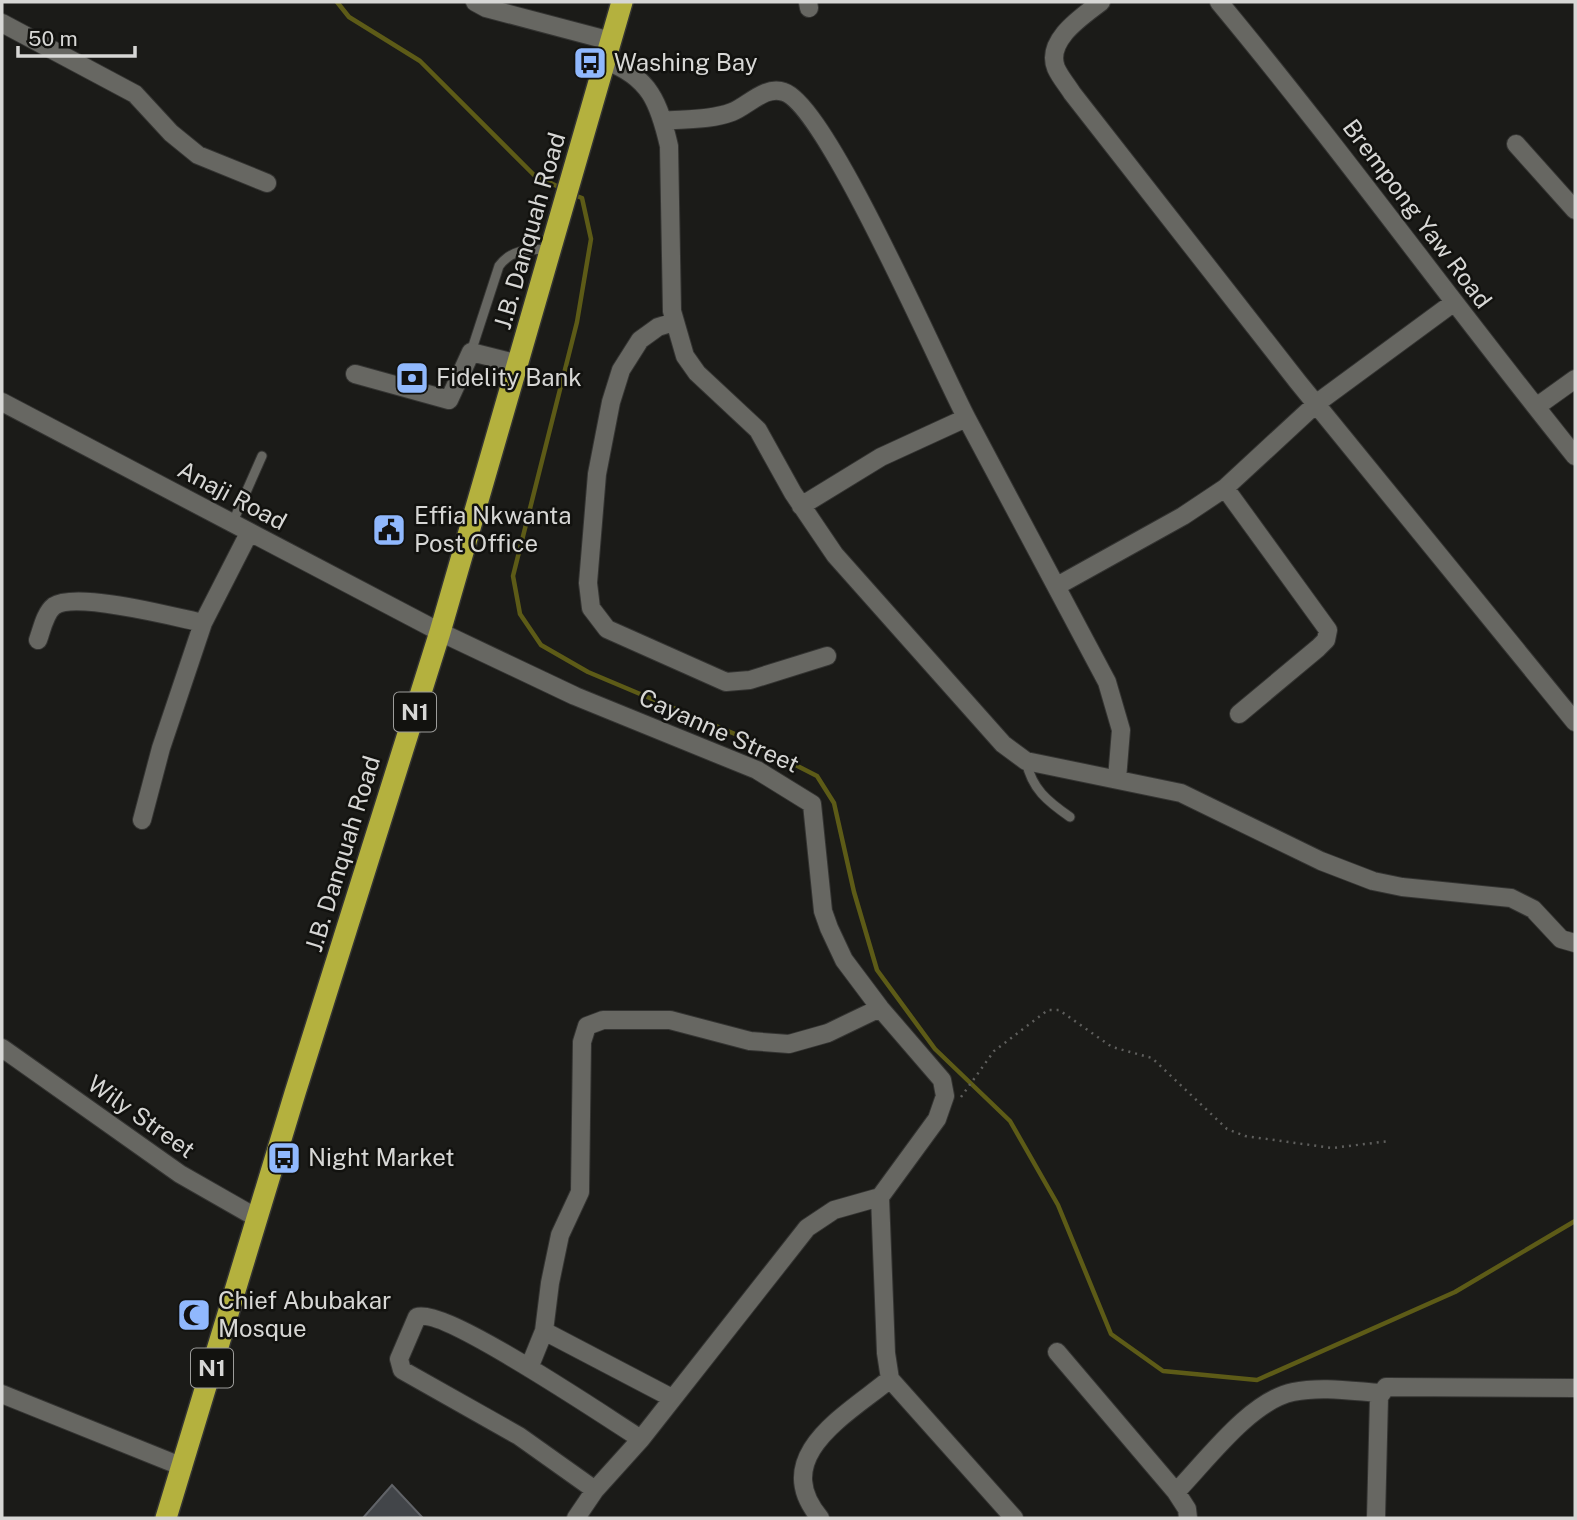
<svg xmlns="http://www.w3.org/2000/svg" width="1577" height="1520" viewBox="0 0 1577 1520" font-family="'Public Sans',sans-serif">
<defs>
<filter id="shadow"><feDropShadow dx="-5" dy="5" stdDeviation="0" flood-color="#0009"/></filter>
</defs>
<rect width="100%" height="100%" fill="#1b1b18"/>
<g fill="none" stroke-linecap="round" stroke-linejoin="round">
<path stroke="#5d5b17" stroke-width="4.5" d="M337 2 349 17 420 61 534 175 563 189
M574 195 582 198 591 239 577 322 513 576 520 614 541 645 588 672 735 734 817 776 834 803 854 892 877 970 935 1049 1010 1121 1058 1205 1111 1334 1163 1371 1257 1380 1455 1292 1575 1221"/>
</g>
<path fill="#424448" stroke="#616367" stroke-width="2" filter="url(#shadow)" d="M392 1485 422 1517 363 1518Z"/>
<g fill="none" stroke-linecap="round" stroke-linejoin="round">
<defs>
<path id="lane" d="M471 352 499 266C512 248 530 250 552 249
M232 524 262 456
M1026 761C1032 789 1047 801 1070 817"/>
<path id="street" d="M475 2 486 8 611 41
M808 2 809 8
M1101 2C1083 16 1045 40 1056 68 1060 77 1067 85 1072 93L1298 382 1575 722
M1219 2C1342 150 1454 306 1575 456
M2 23 135 94 171 133 198 155 267 183
M606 61C650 77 659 103 669 146L672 311 685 356 697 373 758 430 793 493 835 555 1003 744 1026 761 1181 793 1321 861 1373 881 1402 887 1511 898 1533 909 1561 939 1575 943
M663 121C685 119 711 120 732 112 748 106 765 85 784 92 827 106 939 366 967 419 1013 507 1061 594 1107 682L1121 730 1117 779
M1516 144 1575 210
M674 322 658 327 640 340 621 370 611 402 597 474 588 583 591 608 607 629 726 682 750 680 827 656
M355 374 449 400 471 352 519 364
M2 402 440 632 575 696 757 770 812 804 823 911 829 928 844 960 880 1008 942 1080 945 1096 937 1119 880 1197 886 1353 890 1379 1014 1518
M1536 407 1575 379
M1225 488 1328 630 1326 640 1318 648 1239 714
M801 506 881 457 966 418
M1057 586 1183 516 1225 488 1317 403 1453 303
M38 640C42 629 45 613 54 606 76 591 174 617 203 623
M142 820 161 748 203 623 249 533
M2 1048 180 1174 257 1218
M544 1331 550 1283 560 1235 580 1192 582 1042 587 1026 603 1020H670L750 1041 789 1044 828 1033 880 1008
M1057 1352 1176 1492 1187 1509 1188 1518
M529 1368 544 1331 672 1398
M2 1394 183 1467
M595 1490 519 1436 402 1370 399 1359 417 1317C443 1306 609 1419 641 1439
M1176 1492C1207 1460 1250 1401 1293 1392 1321 1386 1352 1391 1380 1393
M576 1518 595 1490 641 1439 807 1228 834 1210 880 1197
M820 1518C768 1456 848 1414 890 1379
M1376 1518 1379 1397 1386 1387 1575 1388"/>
<path id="highway" d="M166 1518 295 1093 440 632 622 2"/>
</defs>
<use href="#lane" stroke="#343432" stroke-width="11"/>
<use href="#street" stroke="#343432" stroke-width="20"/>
<use href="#highway" stroke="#343432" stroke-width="24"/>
<path stroke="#5f5f5d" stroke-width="2.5" stroke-dasharray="2 5" stroke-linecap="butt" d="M961 1097 994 1051 1048 1010H1059L1112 1047 1152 1058 1227 1129 1245 1136 1332 1148 1390 1141"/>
<use href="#lane" stroke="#676762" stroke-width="9"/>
<use href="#street" stroke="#676762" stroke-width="18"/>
<use href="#highway" stroke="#b4b13e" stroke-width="21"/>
</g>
<defs>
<symbol id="bus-square" viewBox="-11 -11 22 22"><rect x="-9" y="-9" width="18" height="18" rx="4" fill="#90b8fd" stroke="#12120f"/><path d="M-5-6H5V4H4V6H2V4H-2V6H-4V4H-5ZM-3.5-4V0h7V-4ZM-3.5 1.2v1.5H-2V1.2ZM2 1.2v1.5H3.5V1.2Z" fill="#111"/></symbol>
<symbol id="bank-square" viewBox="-11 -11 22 22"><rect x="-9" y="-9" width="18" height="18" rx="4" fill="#90b8fd" stroke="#12120f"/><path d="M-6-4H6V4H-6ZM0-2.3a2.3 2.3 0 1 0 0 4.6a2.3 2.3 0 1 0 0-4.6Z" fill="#111"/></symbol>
<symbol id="civic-square" viewBox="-11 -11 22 22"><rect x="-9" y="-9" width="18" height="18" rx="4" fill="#90b8fd" stroke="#12120f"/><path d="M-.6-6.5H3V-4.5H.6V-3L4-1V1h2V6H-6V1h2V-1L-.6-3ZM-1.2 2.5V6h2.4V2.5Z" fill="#111"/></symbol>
<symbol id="mosque-square" viewBox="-11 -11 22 22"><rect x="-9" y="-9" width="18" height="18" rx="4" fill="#90b8fd" stroke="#12120f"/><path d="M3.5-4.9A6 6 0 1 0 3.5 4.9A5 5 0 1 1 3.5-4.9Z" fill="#111"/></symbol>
</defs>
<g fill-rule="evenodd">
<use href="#bus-square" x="571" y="44" width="38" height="38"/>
<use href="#bank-square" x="393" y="359" width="38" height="38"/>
<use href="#civic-square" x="370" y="511" width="38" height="38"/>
<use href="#bus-square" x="265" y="1139" width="38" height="38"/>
<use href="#mosque-square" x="175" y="1296" width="38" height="38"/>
</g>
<g text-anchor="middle" stroke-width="5" stroke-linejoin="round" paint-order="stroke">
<g fill="#12120f" stroke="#9c9c9a" stroke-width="2">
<rect x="394" y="692.5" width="42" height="39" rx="5"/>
<rect x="191" y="1348.5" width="42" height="39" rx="5"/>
</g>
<g font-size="23" font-weight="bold" fill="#d7d7d5">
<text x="415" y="720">N1</text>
<text x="212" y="1376">N1</text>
</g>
<g font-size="24" fill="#d7d7d5" stroke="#12120f" text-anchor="start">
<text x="614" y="71">Washing Bay</text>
<text x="436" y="386">Fidelity Bank</text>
<text x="414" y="524">Effia Nkwanta<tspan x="414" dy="28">Post Office</tspan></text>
<text x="308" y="1166">Night Market</text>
<text x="218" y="1309">Chief Abubakar<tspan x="218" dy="28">Mosque</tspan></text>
</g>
<g font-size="24" fill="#d7d7d5" stroke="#12120f">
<text transform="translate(1417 214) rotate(53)" y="8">Brempong Yaw Road</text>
<text transform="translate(530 231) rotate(-74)" y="8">J.B. Danquah Road</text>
<text transform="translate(232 496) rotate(28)" y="8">Anaji Road</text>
<text transform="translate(719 731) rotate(24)" y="8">Cayanne Street</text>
<text transform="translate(343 854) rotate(-73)" y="8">J.B. Danquah Road</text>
<text transform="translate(141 1117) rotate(35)" y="8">Wily Street</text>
</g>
</g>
<rect width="1577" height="1520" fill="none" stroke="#d7d7d5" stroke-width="7"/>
<path d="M18 46v10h117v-10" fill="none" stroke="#d7d7d5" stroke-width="3.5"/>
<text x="28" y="46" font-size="21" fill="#d7d7d5" stroke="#12120f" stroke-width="5" paint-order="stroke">50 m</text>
</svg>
